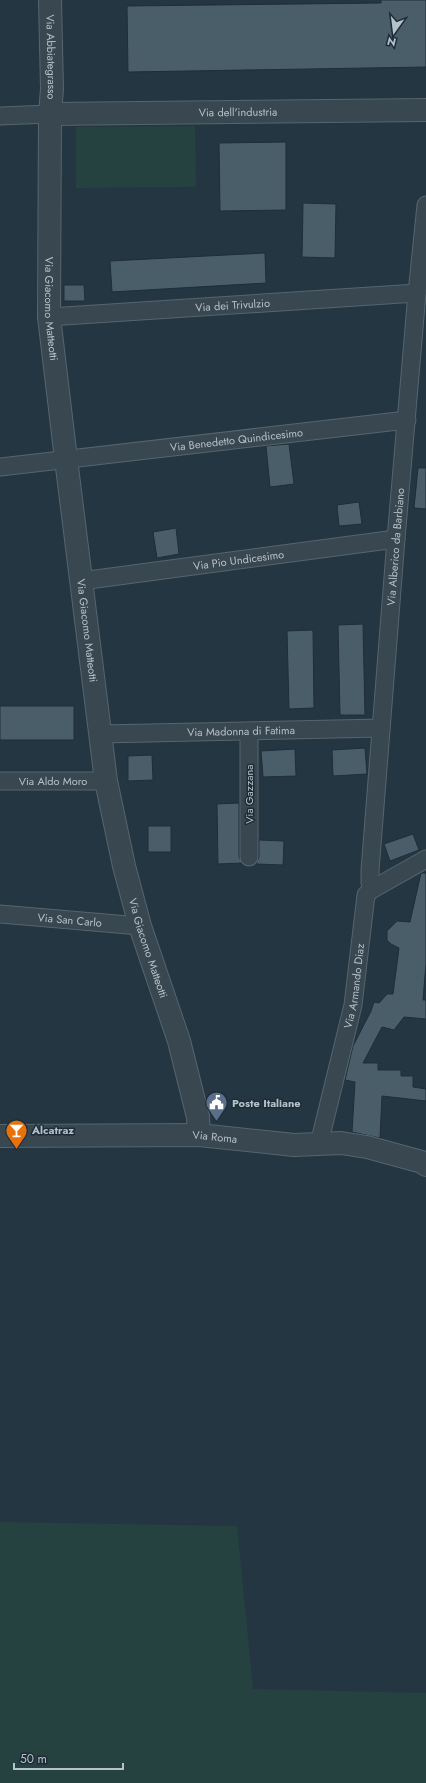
<svg xmlns="http://www.w3.org/2000/svg" width="426" height="1783" viewBox="0 0 426 1783" font-family="Jost,sans-serif">
<rect width="100%" height="100%" fill="#243641"/>
<path fill="#264240" d="M195 126 196 187 76 188V127Z
M0 1522 237 1526 253 1689 426 1693V1783H0Z"/>
<path fill="#4a5e6a" stroke="#1f2e38" d="M381 0H426V67L128 72 127 6 381 3Z
M286 142V210L220 211 219 143Z
M303 203 336 204 335 258 302 257Z
M265 253 266 283 112 292 110 261Z
M64 285H84L85 301H64Z
M289 444 294 484 270 487 266 446Z
M418 468H426V509L414 508Z
M359 502 362 524 339 526 337 505Z
M176 528 179 554 157 558 153 532Z
M363 624 365 715H340L338 625Z
M313 630 314 708 289 709 287 631Z
M0 706H74V740H0Z
M365 748 367 774 333 776 332 750Z
M295 749 296 776 263 777 261 751Z
M152 755 153 780 128 781V756Z
M239 803V857L242 863 218 864 217 804Z
M148 826H171V852H148Z
M413 834 419 850 390 861 384 844Z
M259 840 284 841 283 865 256 864 259 857Z
M421 873H426V963L423 1000H426V1019L404 1017 394 1030 382 1027 363 1063H378V1070H401V1076H413V1087L426 1089V1101L382 1096 380 1138 352 1132 355 1082 345 1080 353 1046 371 1011 374 1002 379 1003 387 994H393L399 948 391 944 387 940V931L397 921 410 922Z"/>
<g fill="none" stroke-linecap="round" stroke-linejoin="round">
<defs>
<g id="minor">
<path d="M0 116 50 114"/>
<path id="s1" d="M49 317 417 293"/>
<path id="s2" d="M0 467 407 420"/>
<path id="s3" d="M81 581 396 539"/>
<path id="s4" d="M101 734 381 728"/>
<path id="s5" d="M0 781H106"/>
<path d="M249 857V732"/>
<path id="s6" d="M373 889 370 883V870L396 539 417 293 426 205"/>
<path id="s7" d="M0 914 140 926"/>
<path id="s8" d="M319 1144 353 1005 366 895 371 890 426 859"/>
</g>
<g id="tertiary">
<path id="s9" d="M50 0 52 89 50 114 49 317 66 459 106 781 124 866 140 926 179 1041 198 1117 199 1135"/>
<path id="s10" d="M50 114 426 110"/>
<path id="s11" d="M0 1136 199 1135 294 1145 341 1143 367 1147 422 1162 426 1165"/>
</g>
</defs>
<use href="#minor" stroke="#56656e" stroke-width="19"/>
<use href="#tertiary" stroke="#56656e" stroke-width="24"/>
<use href="#minor" stroke="#394751" stroke-width="17"/>
<use href="#tertiary" stroke="#394751" stroke-width="22"/>
</g>
<defs>
<symbol id="civic-pin" viewBox="-11 -11 22 30"><path d="M0 17L-7.5 6A9.5 9.5 0 1 1 7.5 6Z" fill="#5c6f8a" stroke="#1d2c36"/><path d="M-.6-6.5H3V-4.5H.6V-3L4-1V1h2V6H-6V1h2V-1L-.6-3ZM-1.2 2.5V6h2.4V2.5Z" fill="#fff"/></symbol>
<symbol id="bar-pin" viewBox="-11 -11 22 30"><path d="M0 17L-7.5 6A9.5 9.5 0 1 1 7.5 6Z" fill="#e8710a" stroke="#1d2c36"/><path d="M-6-5H6L.8 .8V4.5H3.5V6h-7V4.5H-.8V.8Z" fill="#fff"/></symbol>
</defs>
<g fill-rule="evenodd">
<use href="#civic-pin" x="204" y="1090" width="25" height="34"/>
<use href="#bar-pin" x="4" y="1118" width="25" height="34"/>
</g>
<g text-anchor="middle" stroke-width="3" stroke-linejoin="round" paint-order="stroke">
<g font-size="11" fill="#b5c2cb" stroke="#1d2c36">
<text dy="4" stroke="none"><textPath href="#s9" startOffset="57">Via Abbiategrasso</textPath></text>
<text dy="4" stroke="none"><textPath href="#s10" startOffset="188">Via dell'industria</textPath></text>
<text dy="4" stroke="none"><textPath href="#s1" startOffset="184">Via dei Trivulzio</textPath></text>
<text dy="4" stroke="none"><textPath href="#s9" startOffset="309">Via Giacomo Matteotti</textPath></text>
<text dy="4" stroke="none"><textPath href="#s2" startOffset="238">Via Benedetto Quindicesimo</textPath></text>
<text dy="4" stroke="none"><textPath href="#s6" startOffset="344">Via Alberico da Barbiano</textPath></text>
<text dy="4" stroke="none"><textPath href="#s3" startOffset="159">Via Pio Undicesimo</textPath></text>
<text dy="4" stroke="none"><textPath href="#s9" startOffset="633">Via Giacomo Matteotti</textPath></text>
<text dy="4" stroke="none"><textPath href="#s4" startOffset="140">Via Madonna di Fatima</textPath></text>
<text dy="4" stroke="none"><textPath href="#s5" startOffset="53">Via Aldo Moro</textPath></text>
<text transform="translate(249 794) rotate(-90)" y="4">Via Gazzana</text>
<text dy="4" stroke="none"><textPath href="#s7" startOffset="70">Via San Carlo</textPath></text>
<text dy="4" stroke="none"><textPath href="#s9" startOffset="957">Via Giacomo Matteotti</textPath></text>
<text dy="4" stroke="none"><textPath href="#s8" startOffset="162">Via Armando Diaz</textPath></text>
<text dy="4" stroke="none"><textPath href="#s11" startOffset="215">Via Roma</textPath></text>
</g>
<g font-size="11" font-weight="bold" fill="#b5c2cb" stroke="#1d2c36" text-anchor="start">
<text x="232" y="1107">Poste Italiane</text>
<text x="32" y="1134">Alcatraz</text>
</g>
</g>
<g transform="translate(394 32) rotate(194)" stroke="#1d2c36" stroke-width="3" paint-order="stroke">
<path d="M0-3L7 15L0 10L-7 15Z" fill="#b5c2cb"/>
<text y="-6" font-size="11" font-weight="bold" text-anchor="middle" fill="#b5c2cb">N</text>
</g>
<path d="M14 1763v6h109v-6" fill="none" stroke="#b5c2cb" stroke-width="2"/>
<text x="20" y="1763" font-size="12" fill="#b5c2cb" stroke="#1d2c36" stroke-width="3" paint-order="stroke">50 m</text>
</svg>
